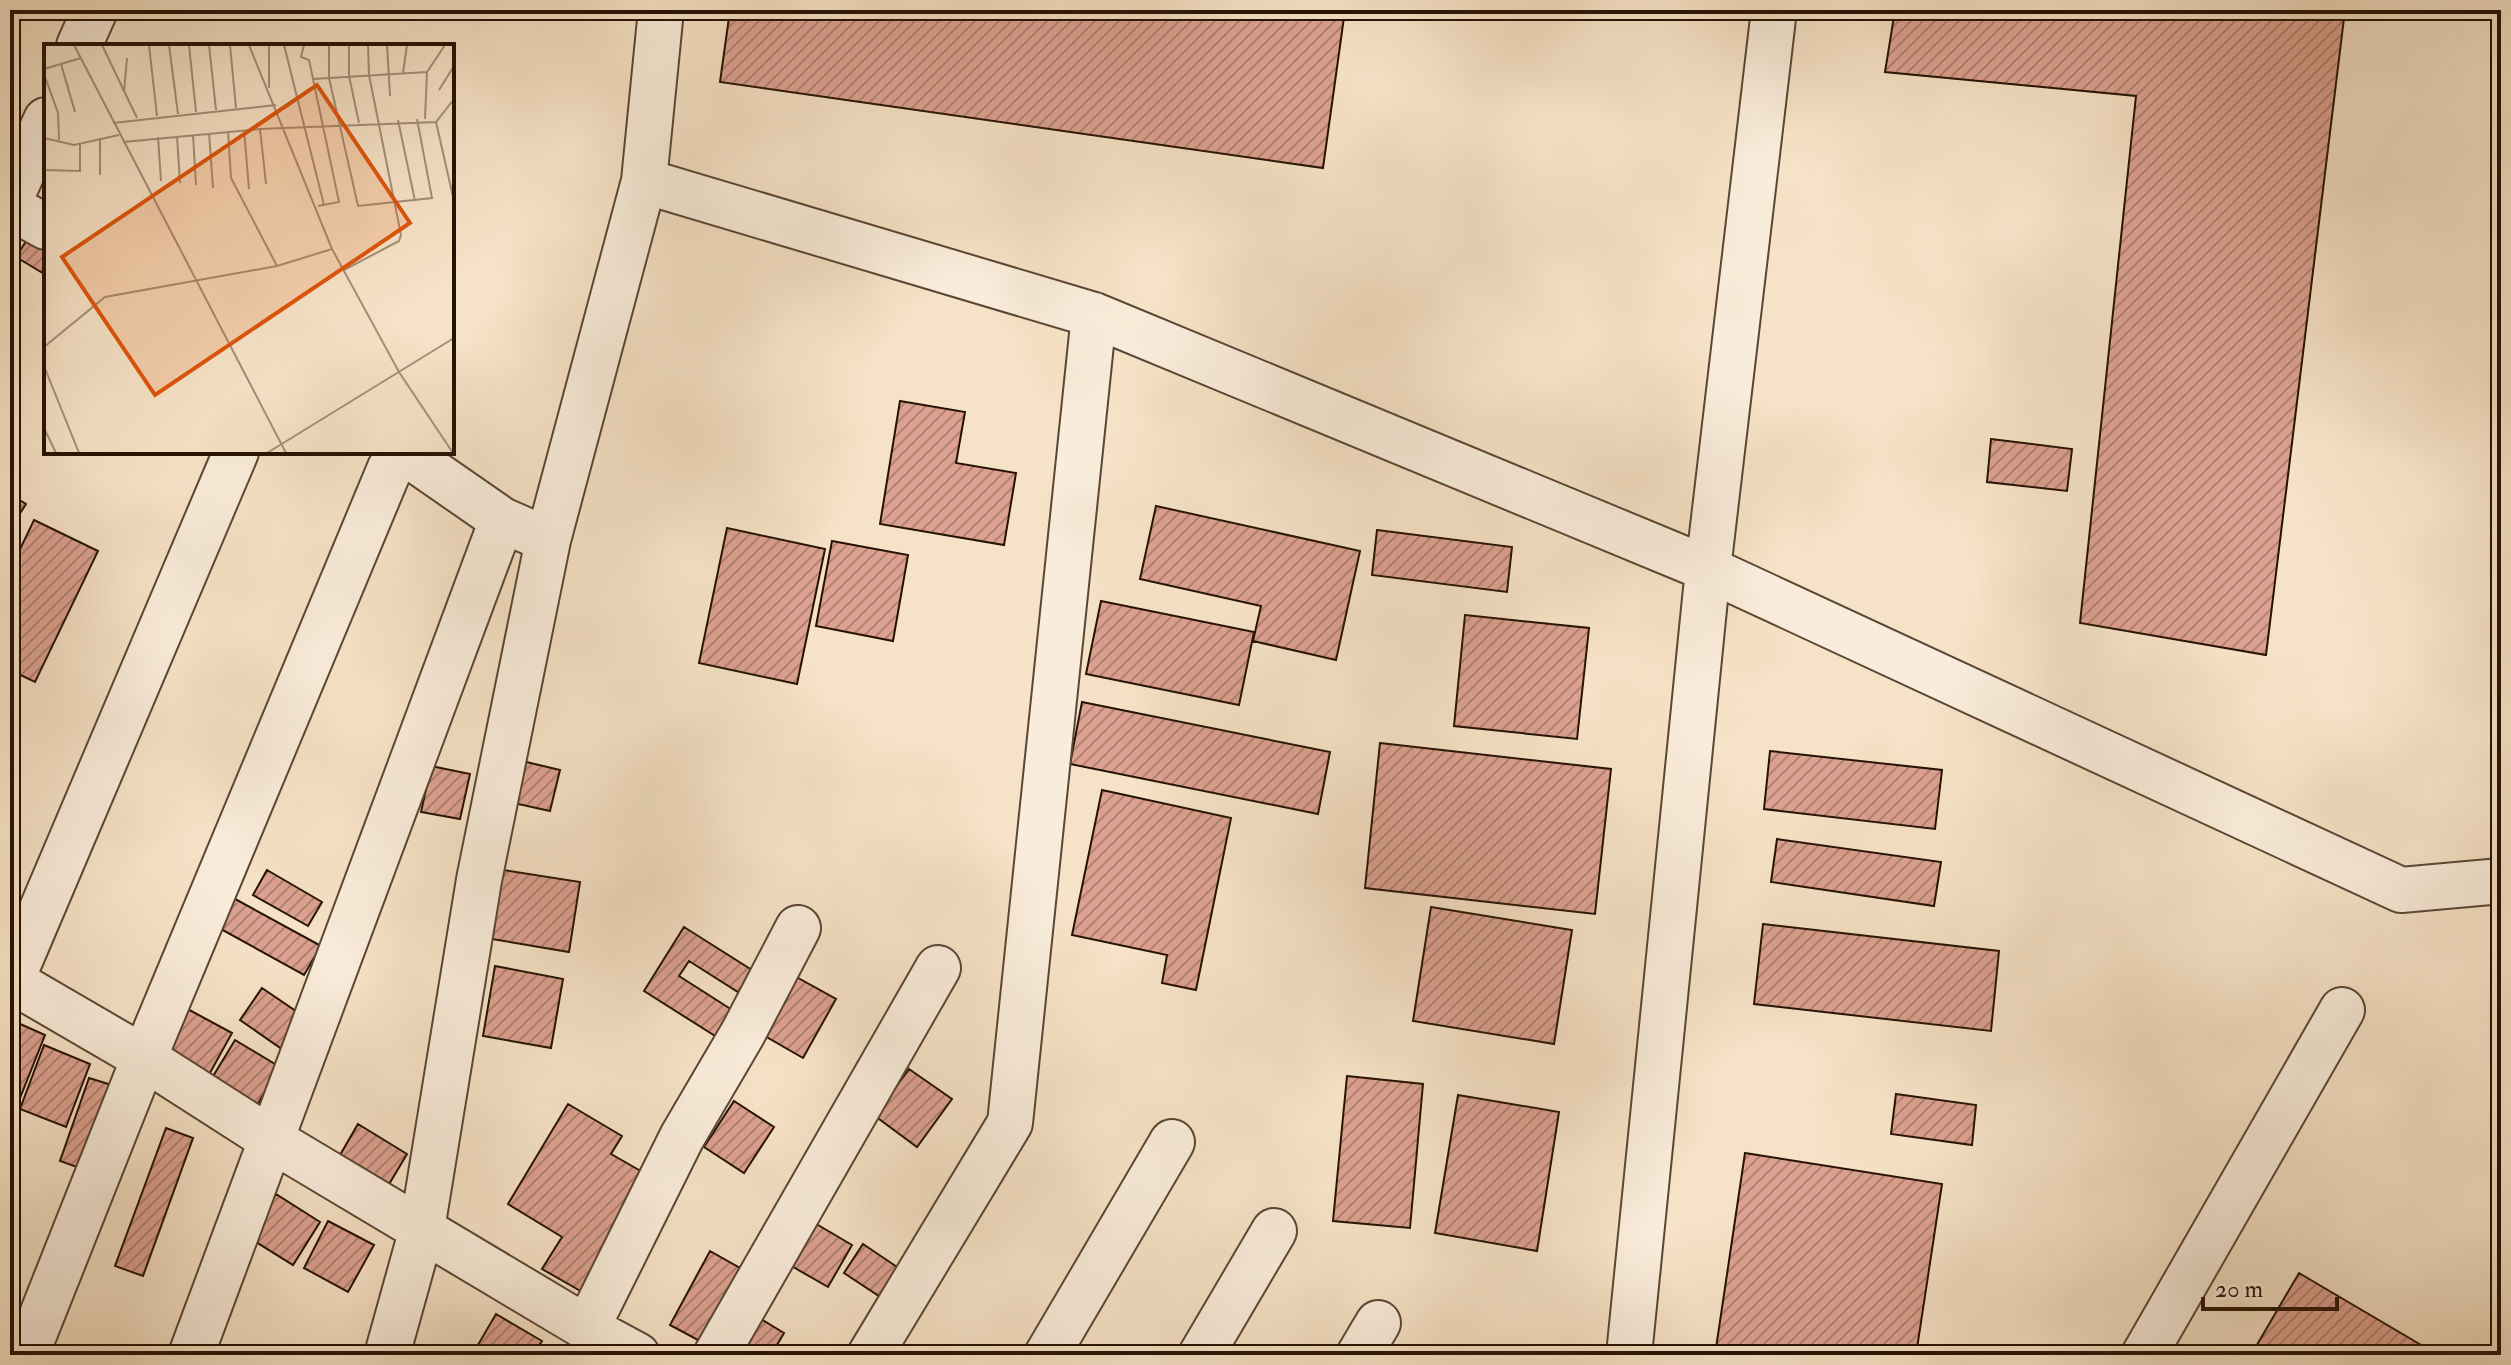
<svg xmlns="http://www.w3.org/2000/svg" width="2511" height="1365" viewBox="0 0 2511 1365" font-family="'IM FELL Double Pica',serif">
<defs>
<pattern id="building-hatch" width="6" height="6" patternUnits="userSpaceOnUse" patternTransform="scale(2)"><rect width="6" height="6" fill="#dca190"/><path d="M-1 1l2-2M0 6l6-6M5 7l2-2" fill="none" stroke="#b28273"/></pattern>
</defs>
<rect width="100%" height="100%" fill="#f6e2c6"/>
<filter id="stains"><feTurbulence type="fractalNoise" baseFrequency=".0025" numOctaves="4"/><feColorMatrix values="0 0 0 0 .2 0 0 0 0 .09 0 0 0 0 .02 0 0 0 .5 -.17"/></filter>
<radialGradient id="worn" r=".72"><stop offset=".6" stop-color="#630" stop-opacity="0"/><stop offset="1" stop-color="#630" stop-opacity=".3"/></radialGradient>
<path fill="url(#building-hatch)" stroke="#261204" stroke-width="2" d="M730 10H1345L1323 168 720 82Z
M1895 10H2345L2266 655 2080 623 2136 96 1885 72Z
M30 235 46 245V275L16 257Z
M900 401 965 412 956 463 1016 473 1004 545 880 524Z
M1991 439 2072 449 2067 491 1987 482Z
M10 494 26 504 10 529Z
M1156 506 1360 551 1336 660 1253 641 1261 606 1140 579Z
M34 520 98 551 35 682 10 670V570Z
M727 528 825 549 797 684 699 663Z
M1377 530 1512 547 1507 592 1372 575Z
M832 541 908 555 893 641 816 626Z
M1101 601 1254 632 1239 705 1086 674Z
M1465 615 1589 628 1577 739 1454 726Z
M1082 702 1330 752 1318 814 1070 764Z
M1380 743 1611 769 1595 914 1365 888Z
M1770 751 1942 770 1935 829 1764 809Z
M518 760 560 770 550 811 509 802Z
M431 766 470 774 460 819 421 812Z
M1102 790 1231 818 1196 990 1162 983 1167 955 1072 935Z
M1777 839 1941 862 1934 906 1771 882Z
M497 869 580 882 569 952 486 938Z
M267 870 322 902 308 926 253 895Z
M226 894 321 946 304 975 210 923Z
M1431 907 1572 930 1554 1044 1413 1021Z
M1763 924 1999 951 1991 1031 1754 1004Z
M684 927 763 977 749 999 689 961 679 976 740 1015 723 1041 644 991Z
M495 966 563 979 551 1048 483 1036Z
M791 974 836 999 803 1058 758 1032Z
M262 988 312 1022 289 1054 240 1020Z
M182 1006 232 1033 205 1082 155 1055Z
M18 1023 45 1035 16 1108 10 1105V1042Z
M235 1040 280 1067 257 1105 212 1078Z
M44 1045 90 1064 66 1127 20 1109Z
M909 1069 952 1099 917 1147 875 1116Z
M1347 1076 1423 1084 1410 1228 1333 1221Z
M89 1078 118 1087 88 1171 60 1161Z
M1896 1094 1976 1105 1972 1145 1891 1134Z
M1458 1095 1559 1112 1537 1251 1435 1233Z
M734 1101 774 1127 744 1173 704 1147Z
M568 1104 622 1136 611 1154 653 1178 584 1293 542 1269 562 1237 508 1204Z
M358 1124 407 1154 385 1191 336 1162Z
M166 1128 193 1138 143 1276 115 1266Z
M1745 1153 1942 1184 1916 1355H1715Z
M276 1194 320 1222 293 1265 248 1237Z
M328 1221 374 1245 348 1292 304 1268Z
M813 1222 852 1245 828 1287 788 1264Z
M863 1244 903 1271 885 1300 844 1273Z
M710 1251 749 1273 709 1346 670 1325Z
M2299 1273 2438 1355H2251Z
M496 1314 542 1341 533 1355H472Z
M761 1319 784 1333 771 1355H742L739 1353Z
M828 1345 844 1355H821Z"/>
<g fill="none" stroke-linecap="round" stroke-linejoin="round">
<defs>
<path id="minor" d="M79 46 95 10
M644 181 1094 315 1708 569 2401 890 2501 881
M10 200 46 120
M10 207 46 227
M10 980 144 1058 272 1140 587 1328 637 1355
M10 984 236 452
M587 1328 682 1137 743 1033 798 928
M26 1355 144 1058 390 468C399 460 405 458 417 461L502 520 548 540
M191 1355 502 520
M387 1355 422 1229 479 880 548 540 644 181 661 10
M716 1355 938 968
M870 1355 1010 1123 1094 315
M1047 1355 1172 1142
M1201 1355 1274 1231
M1359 1355 1378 1323
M1629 1355 1708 569 1774 10
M2144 1355 2342 1010"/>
</defs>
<use href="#minor" stroke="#5a4634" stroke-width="48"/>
<use href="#minor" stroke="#f9ecda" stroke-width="44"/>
</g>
<g transform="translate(44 44)">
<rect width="410" height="410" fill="#f6e2c6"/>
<path fill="none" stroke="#a38f78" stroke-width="2" d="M30 1 242 409M58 1 93 74M105 1 113 72M125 1 134 70M145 1 152 68M165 1 172 66M186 1 192 64M205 1 288 205 355 328 409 409M240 1 280 161M260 1 257 13 265 16 295 158 274 162M285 1V34L314 162 388 154 373 75M305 1V32L315 79M343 1 346 52M17 20 31 68M0 25 37 14M359 29 363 1M0 30 14 69 15 96M269 35 383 28M225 44V1M395 46 410 22M80 48 83 14M381 75 383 28 401 1M354 76 371 157M392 78 410 157M69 79 232 61M216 85 222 140M200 86 205 145M184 87 187 134 233 222M165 89 169 144M149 91 152 141M133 92 136 139M114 93 117 137M0 94 30 101 75 91M56 94V131M79 98 216 85 392 78 410 55M0 126 36 127V99M300 226 355 197 357 191 325 31 324 1M0 303 61 253 233 222 288 205M0 322 35 409M0 384 12 409M223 409 410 294"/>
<path fill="#de550c" fill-opacity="0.15" stroke="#de550c" stroke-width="4" d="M273 41 366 179 111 351 18 213Z"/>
<rect width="410" height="410" fill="none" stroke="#261204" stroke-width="4"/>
</g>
<rect width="2511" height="1365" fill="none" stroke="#f6e2c6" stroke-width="40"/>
<rect x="12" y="12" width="2487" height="1341" fill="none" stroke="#261204" stroke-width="4"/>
<rect x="20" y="20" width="2471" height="1325" fill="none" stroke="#261204" stroke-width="2"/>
<path d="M2203 1297v12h134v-12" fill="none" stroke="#261204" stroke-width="4"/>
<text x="2215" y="1297" font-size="24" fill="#261204" stroke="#f9ecda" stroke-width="6" paint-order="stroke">20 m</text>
<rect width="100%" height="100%" filter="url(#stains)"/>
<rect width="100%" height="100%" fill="url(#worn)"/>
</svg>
